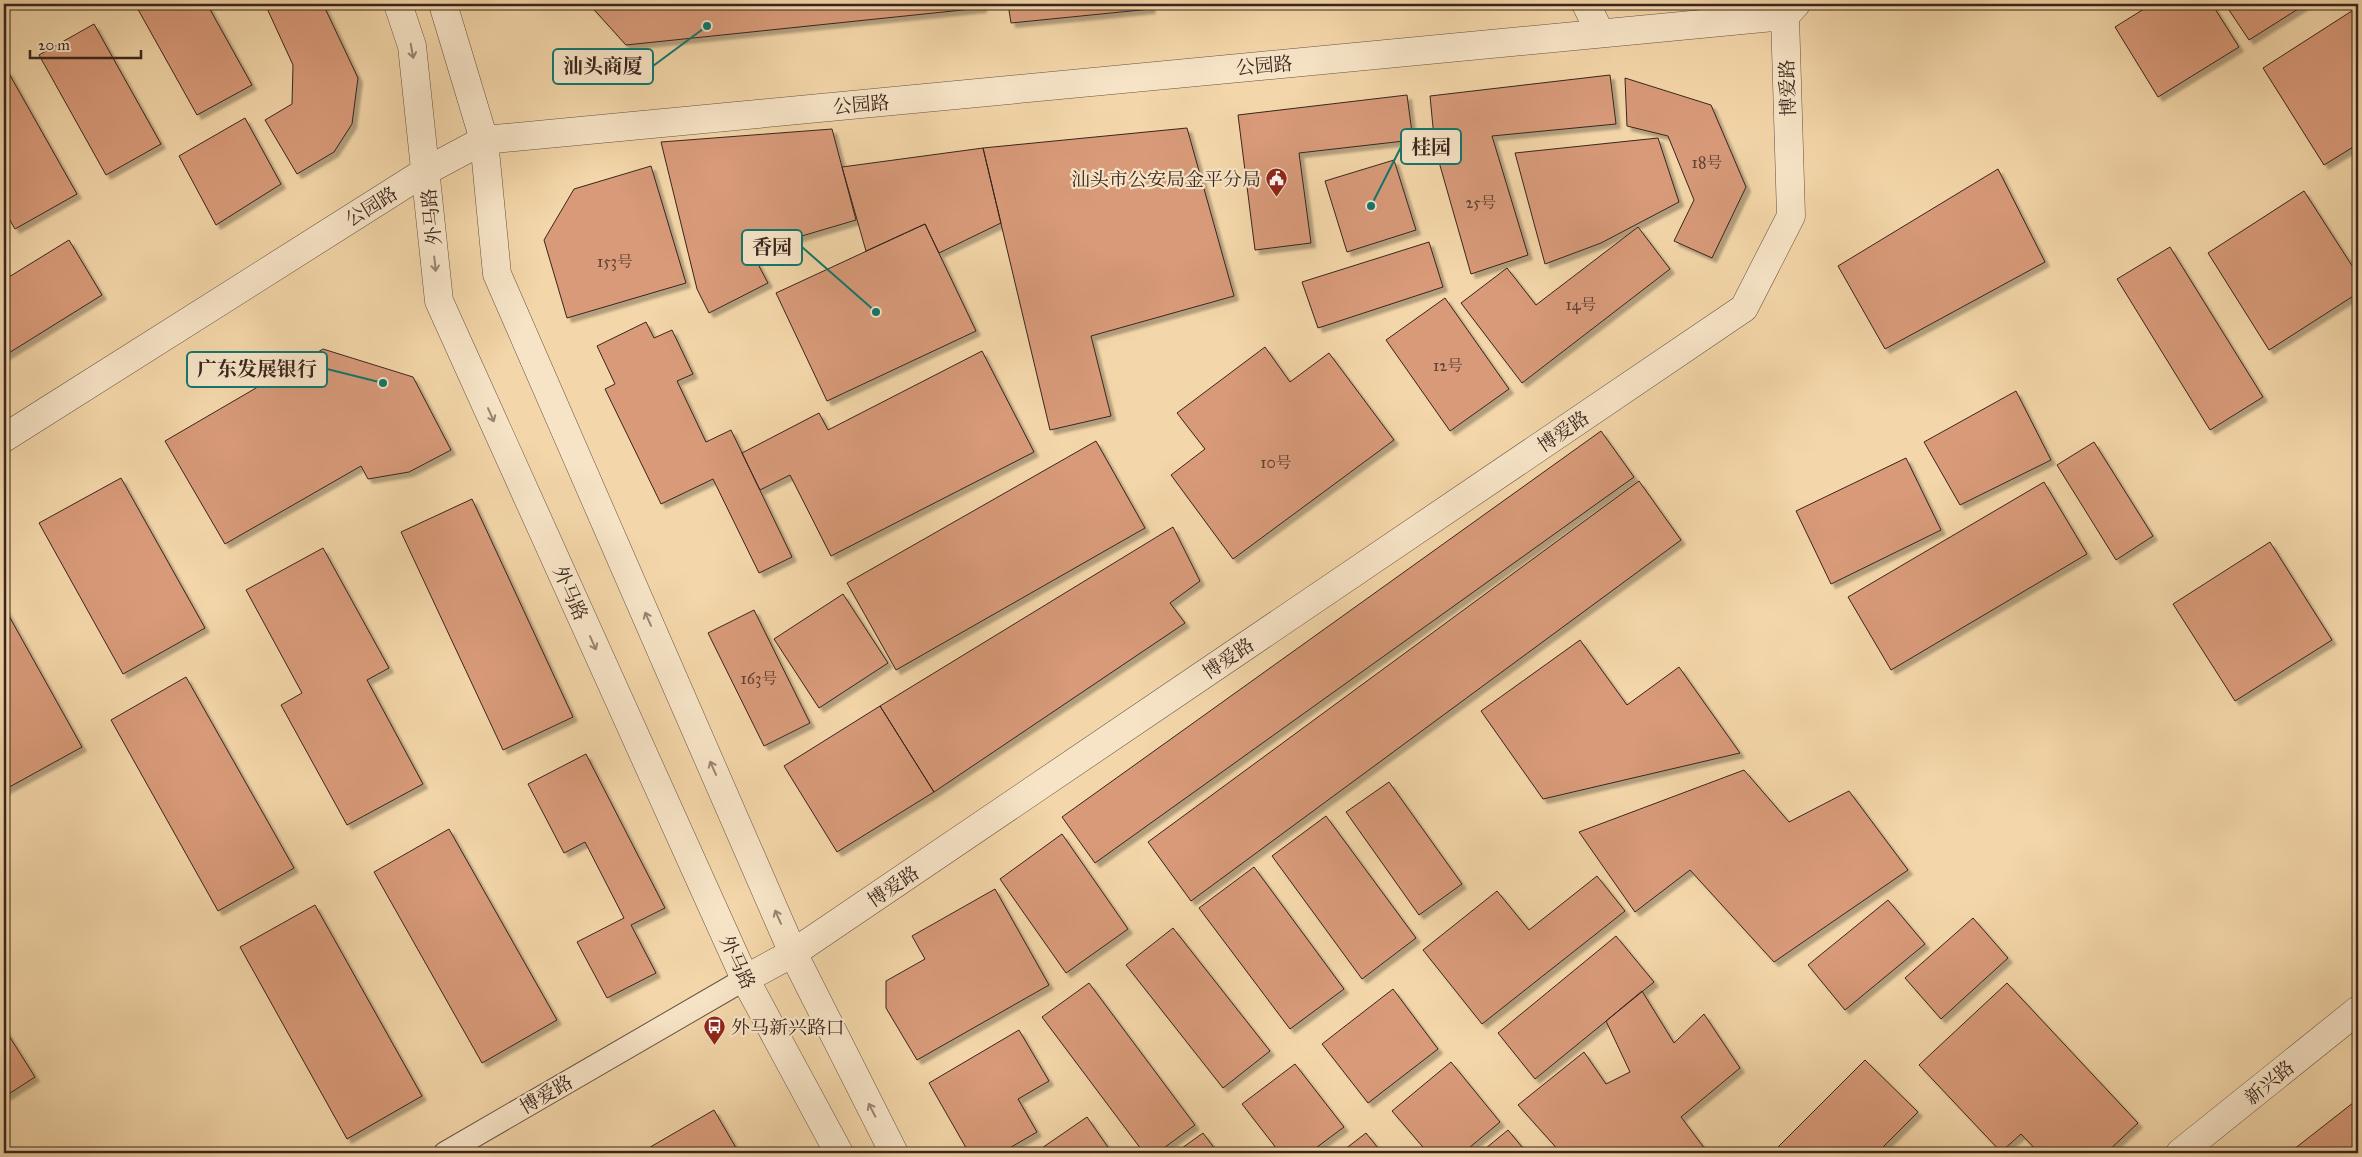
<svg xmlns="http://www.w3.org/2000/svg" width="2362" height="1157" viewBox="0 0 2362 1157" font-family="'IM FELL Great Primer','Noto Serif SC',serif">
<defs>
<filter id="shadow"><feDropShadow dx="4.5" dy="4.5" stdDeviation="1" flood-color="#0004"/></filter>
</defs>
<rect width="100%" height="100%" fill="#f3d6a9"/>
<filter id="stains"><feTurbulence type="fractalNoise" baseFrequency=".004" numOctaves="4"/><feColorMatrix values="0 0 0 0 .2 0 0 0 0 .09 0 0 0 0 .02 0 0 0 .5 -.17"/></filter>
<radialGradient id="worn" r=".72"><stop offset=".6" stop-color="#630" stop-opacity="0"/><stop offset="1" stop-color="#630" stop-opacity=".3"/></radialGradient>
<path fill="#d89a79" stroke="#38251e" filter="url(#shadow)" d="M135 4H207L252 85 197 115Z
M265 4H323L358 78 352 124 334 152 297 174 265 120 292 104 293 65Z
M589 4H982V8L626 45Z
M1008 4H1150L1151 9 1011 23Z
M2152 4H2212L2239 47 2158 97 2115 27Z
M2225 4H2306L2249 40Z
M2358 7V144L2324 165 2263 68Z
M94 24 161 144 106 175 39 55Z
M7 70 77 194 15 229 4 210V72Z
M1610 75 1616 124 1492 136 1528 255 1471 274 1435 148 1430 96Z
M1625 78 1711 105 1746 187 1712 258 1674 241 1694 200 1668 136 1627 126Z
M1407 95 1413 140 1299 153 1311 243 1255 250 1238 115Z
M245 118 281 184 216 225 179 156Z
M1187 128 1234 296 1091 336 1111 416 1050 430 983 148Z
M832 129 856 220 751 251 768 283 709 313 697 289 661 142Z
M1658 138 1679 202 1601 243 1545 264 1515 153Z
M983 148 1001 223 939 253 925 224 866 251 842 167Z
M1394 160 1416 230 1347 252 1325 181Z
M651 166 686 283 567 318 544 240 574 189Z
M1998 169 2045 262 1885 349 1838 266Z
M2304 191 2358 275V293L2269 350 2208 253Z
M925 224 976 331 827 401 776 293Z
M1638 227 1670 269 1522 383 1461 303 1507 268 1536 305Z
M69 240 102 295 4 356V280Z
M1429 242 1443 287 1318 328 1302 282Z
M2170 247 2263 397 2210 430 2117 279Z
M1445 298 1509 389 1450 431 1386 340Z
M646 322 654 338 672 330 693 374 677 381 706 442 731 430 792 557 759 573 713 479 661 504 605 389 615 384 597 346Z
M1265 347 1290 382 1329 353 1394 440 1233 559 1171 475 1205 449 1177 413Z
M323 349 413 377 451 450 409 472 368 479 361 466 225 544 165 441Z
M982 351 1034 452 831 556 790 475 760 490 742 453 819 413 828 430Z
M2016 391 2051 460 1960 505 1924 442Z
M1601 431 1634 477 1095 863 1062 817Z
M1096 441 1145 528 896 670 847 583Z
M2094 442 2153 536 2116 560 2057 465Z
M1906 458 1941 530 1831 584 1796 511Z
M121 478 205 628 123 674 39 523Z
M1639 481 1681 540 1191 901 1148 842Z
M2044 482 2087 554 1891 670 1848 597Z
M472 499 573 717 503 750 401 532Z
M1173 527 1200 581 1170 603 1185 623 934 792 880 706Z
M2270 542 2332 640 2235 701 2173 604Z
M323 548 389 668 367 680 423 784 347 825 281 705 302 693 246 590Z
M843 594 888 663 819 708 774 639Z
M4 607 82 747 4 790Z
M754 610 810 723 764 746 708 633Z
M1580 640 1627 705 1679 667 1740 753 1543 799 1481 711Z
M186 677 294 868 218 911 111 720Z
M880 706 934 792 837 852 784 766Z
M586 754 665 908 631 925 656 973 607 998 577 942 624 918 585 842 564 853 528 784Z
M1744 770 1789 822 1849 791 1908 870 1774 962 1690 870 1635 912 1579 832Z
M1389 782 1462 884 1419 915 1346 812Z
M1326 816 1416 938 1362 979 1272 856Z
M449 829 557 1020 482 1063 374 872Z
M1062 834 1128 929 1066 973 1000 879Z
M1254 867 1344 989 1290 1029 1199 908Z
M1597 876 1625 911 1482 1024 1423 950 1497 891 1529 930Z
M995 889 1049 985 917 1060 886 1008V981L925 959 912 936Z
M1888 900 1925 944 1845 1010 1808 965Z
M315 905 422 1096 347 1139 240 947Z
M1973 918 2008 958 1941 1019 1905 978Z
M1173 928 1270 1051 1223 1088 1126 965Z
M1616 936 1654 982 1535 1079 1498 1033Z
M1089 983 1195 1125 1157 1153H1144L1042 1017Z
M2007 983 2138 1123 2106 1153H2039L2021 1134 2001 1152 1919 1065Z
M1393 989 1438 1049 1368 1103 1322 1044Z
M1642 991 1674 1043 1704 1014 1740 1068 1681 1117 1708 1153H1561L1518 1105 1584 1052 1606 1084 1630 1072 1606 1021Z
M4 1028 35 1077 4 1097Z
M1019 1030 1049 1081 1018 1099 1037 1132 1001 1153H969L929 1083Z
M1865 1060 1918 1112 1877 1153H1772Z
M1451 1062 1500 1122 1463 1153H1428L1392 1111Z
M1295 1064 1344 1127 1309 1153H1280L1242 1104Z
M2358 1099V1153H2289Z
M714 1110 739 1153H640Z
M1087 1117 1112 1153H1041L1039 1150Z
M1508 1130 1527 1153H1480Z
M1203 1133 1218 1153H1175Z
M1366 1133 1382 1153H1340Z"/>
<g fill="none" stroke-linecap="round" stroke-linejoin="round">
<defs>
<path id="pedestrian" d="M445 1153 745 979"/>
<path id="minor" d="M1586 4 1600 33
M4 438 426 171 484 140 1785 16 1796 4
M745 979 793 953 1744 308 1791 216 1785 16
M2180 1153 2358 1010"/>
<path id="tertiary" d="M398 4 412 46 439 301 745 979 839 1153
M443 4 484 140 497 274 793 953 894 1153"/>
</defs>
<use href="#pedestrian" stroke="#675141" stroke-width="24"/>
<use href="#minor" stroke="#675141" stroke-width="29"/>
<use href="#tertiary" stroke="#675141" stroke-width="29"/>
<use href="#pedestrian" stroke="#f7e4c7" stroke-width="22"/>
<use href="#minor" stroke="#f7e4c7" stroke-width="28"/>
<use href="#tertiary" stroke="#f7e4c7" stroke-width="28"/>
</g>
<defs><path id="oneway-shaft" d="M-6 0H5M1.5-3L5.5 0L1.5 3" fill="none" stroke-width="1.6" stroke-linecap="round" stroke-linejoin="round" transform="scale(1.25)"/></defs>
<g stroke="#988472">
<use href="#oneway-shaft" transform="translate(412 51) rotate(80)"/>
<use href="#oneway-shaft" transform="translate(435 264) rotate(84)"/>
<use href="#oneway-shaft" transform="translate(491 415) rotate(66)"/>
<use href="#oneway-shaft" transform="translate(648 619) rotate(-114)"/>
<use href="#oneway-shaft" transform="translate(593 643) rotate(66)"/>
<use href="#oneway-shaft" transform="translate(713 768) rotate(-114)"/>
<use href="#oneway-shaft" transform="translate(778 917) rotate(-114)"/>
<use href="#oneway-shaft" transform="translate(872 1110) rotate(-117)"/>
</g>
<defs>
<symbol id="civic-pin" viewBox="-11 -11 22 30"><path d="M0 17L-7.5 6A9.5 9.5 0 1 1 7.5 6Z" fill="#8f2418" stroke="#f7e4c7"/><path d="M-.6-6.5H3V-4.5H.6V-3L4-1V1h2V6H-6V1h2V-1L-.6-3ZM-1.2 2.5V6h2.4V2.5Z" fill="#fff"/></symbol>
<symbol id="bus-pin" viewBox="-11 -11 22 30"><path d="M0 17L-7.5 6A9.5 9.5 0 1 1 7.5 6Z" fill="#8f2418" stroke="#f7e4c7"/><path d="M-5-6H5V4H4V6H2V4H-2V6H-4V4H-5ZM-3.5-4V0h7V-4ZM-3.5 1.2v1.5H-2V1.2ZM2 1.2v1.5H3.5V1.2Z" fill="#fff"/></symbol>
</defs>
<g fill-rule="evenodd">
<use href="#civic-pin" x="1264" y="166" width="25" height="34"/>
<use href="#bus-pin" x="702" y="1014" width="25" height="34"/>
</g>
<g text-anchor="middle" stroke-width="4.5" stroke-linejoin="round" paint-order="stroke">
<g font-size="16" fill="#604235">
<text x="1707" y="168">18号</text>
<text x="1481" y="208">25号</text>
<text x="615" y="267">153号</text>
<text x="1581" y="310">14号</text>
<text x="1448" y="371">12号</text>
<text x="1276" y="468">10号</text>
<text x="759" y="684">163号</text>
</g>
<g font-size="19" fill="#38251e" stroke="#f7e4c7">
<text transform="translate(1264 65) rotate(-5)" y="7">公园路</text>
<text transform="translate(1787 88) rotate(-92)" y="7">博爱路</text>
<text transform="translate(861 104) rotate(-5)" y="7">公园路</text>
<text transform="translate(371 206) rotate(-32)" y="7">公园路</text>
<text transform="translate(431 217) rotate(-96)" y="7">外马路</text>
<text transform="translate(1563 431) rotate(-34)" y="7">博爱路</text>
<text transform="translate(571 593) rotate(66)" y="7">外马路</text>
<text transform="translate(1228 658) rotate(-34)" y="7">博爱路</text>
<text transform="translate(893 886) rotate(-34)" y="7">博爱路</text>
<text transform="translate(738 962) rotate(65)" y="7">外马路</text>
<text transform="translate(2269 1082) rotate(-39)" y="7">新兴路</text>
<text transform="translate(546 1094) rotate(-30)" y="7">博爱路</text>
</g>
<g font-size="19" fill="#38251e" stroke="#f7e4c7" text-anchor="end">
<text x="1261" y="186">汕头市公安局金平分局</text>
<text x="731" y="1034" text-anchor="start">外马新兴路口</text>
</g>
</g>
<path fill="none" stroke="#0f766e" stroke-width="2" d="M707 26L653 66M1371 206L1401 147M876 312L802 247M383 383L327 369"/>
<g fill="#0f766e" stroke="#f7e4c7" stroke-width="2">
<circle cx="707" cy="26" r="5"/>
<circle cx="1371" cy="206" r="5"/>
<circle cx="876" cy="312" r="5"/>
<circle cx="383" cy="383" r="5"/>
</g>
<g fill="#f7e4c7" stroke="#0f766e" stroke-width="2">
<rect x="553" y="49" width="100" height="35" rx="5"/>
<rect x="1401" y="129" width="60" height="35" rx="5"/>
<rect x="742" y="230" width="60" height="35" rx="5"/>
<rect x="187" y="352" width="140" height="35" rx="5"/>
</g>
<g font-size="20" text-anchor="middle" font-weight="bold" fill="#38251e">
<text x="603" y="73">汕头商厦</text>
<text x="1431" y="154">桂园</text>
<text x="772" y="254">香园</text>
<text x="257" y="376">广东发展银行</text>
</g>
<rect width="2362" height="1157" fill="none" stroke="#f3d6a9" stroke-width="20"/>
<rect x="5" y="5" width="2352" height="1147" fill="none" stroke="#38251e" stroke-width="2.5"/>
<rect x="10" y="10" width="2342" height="1137" fill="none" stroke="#38251e"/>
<path d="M30 50v8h111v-8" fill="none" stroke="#38251e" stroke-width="2.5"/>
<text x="38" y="50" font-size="15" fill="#38251e" stroke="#f7e4c7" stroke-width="4" paint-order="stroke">20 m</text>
<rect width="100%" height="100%" filter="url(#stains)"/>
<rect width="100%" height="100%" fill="url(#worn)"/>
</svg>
